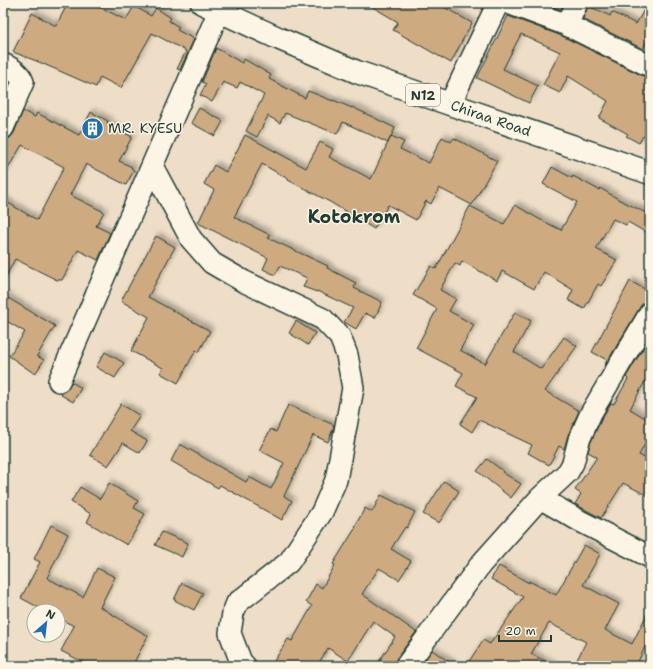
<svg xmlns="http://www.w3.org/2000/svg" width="653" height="669" viewBox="0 0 653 669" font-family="'Shantell Sans',sans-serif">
<defs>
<filter id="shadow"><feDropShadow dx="3.5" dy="-3.5" stdDeviation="2" flood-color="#0004"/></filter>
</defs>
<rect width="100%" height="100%" fill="#eedec7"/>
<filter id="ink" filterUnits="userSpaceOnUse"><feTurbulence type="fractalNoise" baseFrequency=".025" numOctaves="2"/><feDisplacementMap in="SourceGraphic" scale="8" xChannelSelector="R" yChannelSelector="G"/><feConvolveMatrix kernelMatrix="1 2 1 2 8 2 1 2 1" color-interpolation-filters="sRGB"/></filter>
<g filter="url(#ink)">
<path fill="#ceaa81" stroke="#1f3d34" filter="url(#shadow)" d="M68 3H91L126 20 134 6 151 16 156 8 171 18 169 21 179 27 177 30 194 39 180 70 177 69 186 51 152 33 121 88 100 77 96 87 39 62 13 52 32 13 56 26Z
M366 3H437L472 23 462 41 451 63 393 30 398 22Z
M542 3H564L561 10Z
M648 3H650V35L643 49 583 19 588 6 599 11H600L610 16 612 12 636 24Z
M508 16 562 36 645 77 650 78V140L643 136 639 143 626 136 628 134 599 118 608 101 568 76 560 93 543 85 560 52 521 34 503 69 538 86 529 103 477 78Z
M216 48 242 63 244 59 271 75 269 79 305 98 308 91 333 101V100L352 108V107L395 128 388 143 343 122 337 134 285 113 280 123 268 116 257 137 246 131 264 95 240 82 237 88 223 82 212 102 200 95 206 84 202 82Z
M199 108 223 121 215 136 191 123Z
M23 111 35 117 37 113 79 135 91 112 108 121 107 123 132 137 119 161 132 167 131 168 134 170 126 185 86 164 70 195 104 212 96 226 110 233 98 260 78 250 62 280H57L15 259 3 282V200L37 220 64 167 22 145 3 176V140L10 138 14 133Z
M245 135 306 168 320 142 333 149 329 157 371 179 391 136 404 142 400 149 429 163 442 137 451 142 454 138 497 161 472 205 439 188 431 204 426 201 416 220 388 205 374 229 330 202 288 180V179L262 164 234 217 270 235 268 238 328 266 327 268 356 283 354 288 382 302 375 318 365 313 356 329 344 322 353 308 317 291V292L303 287 307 278 280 266 275 275 263 269 268 258 198 223 214 190 204 184 214 165 226 172Z
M552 167 572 178 573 176 599 190 600 188 618 199 650 215V223L645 232 628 222 626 225 613 219 596 249 617 260 601 286 598 284 584 309 568 300 573 290 544 272 534 289 502 271 497 281 462 261 460 266 455 263 440 290 456 299 449 311 474 325 460 350 485 364 515 312 531 321 514 352 541 369 564 337 577 346 545 391 579 411 568 435 564 449 559 446 549 465 528 453 532 445 479 420 472 432 460 424 477 397 456 386 463 373 416 348 437 309 413 295 431 266 436 269 470 206 504 224 515 205 539 219 561 230 577 202 543 184Z
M156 236 175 247 148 297 210 331 199 352 196 350 178 383 160 373 163 368 131 351 149 317 121 301Z
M630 281 650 292V301L644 302 640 307 604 367 607 360 592 352Z
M3 295 55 326 37 356 44 360 35 374 9 356 25 332 3 319Z
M296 321 315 333 308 345 289 333Z
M650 337V372L630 409 650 421V435L639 455 650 461V497L623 483 601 518 575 504 581 494 575 490 597 457 588 452 590 444 602 418 611 403 614 404 628 379 626 377Z
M105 352 124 363 115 378 96 367Z
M72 382 81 388 73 402 61 395 63 392 66 390Z
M121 404 140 416 130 431 147 441 140 453 123 443 108 466 90 455Z
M288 405 334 425 333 429 328 442 313 435 284 496 292 501 282 520 220 485 218 488 171 461 180 444 246 482 249 477 271 489 284 463 259 450 271 429 276 432Z
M487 459 503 471 502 472 521 484 511 498 477 471Z
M444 481 459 491 439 523 423 514Z
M109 483 138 501 134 508 145 514 127 545 87 522 91 514 71 502 80 487 100 499Z
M381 495 415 512 407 528 405 527 391 549 411 561 399 580 379 568 362 594 416 632 396 659 394 666H376L395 637 373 621 348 661 328 648 317 666H271L288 639 292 641 312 606 306 602 316 584 322 588 335 565 333 564 356 527 355 526 365 508 372 512Z
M51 525 68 534 47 578 83 597 97 568 115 577 100 607 148 636 132 666H91L61 651 74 626 58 618V611H45L21 598 40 562 34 559Z
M162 532 188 543 182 557 155 545Z
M584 545 600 554 583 585 619 604 605 630 632 644 650 608V636L636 666H574L586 642 549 623 531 654 555 666H466L483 640 490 644 523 597 491 579 499 566 529 583V581L556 595Z
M182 583 203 593 194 610 174 600Z
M432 650 455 666H421Z"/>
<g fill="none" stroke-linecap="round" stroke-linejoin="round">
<defs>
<path id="minor" d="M508 3 567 25 577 3
M567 25 650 66
M3 64C12 68 20 73 23 82L3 128
M450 104 498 3
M152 166 191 239 212 263 243 281 323 319 340 337 347 355 353 388 336 480 322 512 289 562 237 603 233 613 230 633 241 662 245 666
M59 381 219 11
M540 498 580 521 650 557
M406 666 481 564 540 498 568 472 573 463 579 440 591 413 650 313"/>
<path id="trunk" d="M202 3 280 39 357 72 450 104 650 173"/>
</defs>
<use href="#minor" stroke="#1f3d34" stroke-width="24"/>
<use href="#trunk" stroke="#1f3d34" stroke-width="25"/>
<use href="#minor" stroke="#fcf5e5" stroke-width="21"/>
<use href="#trunk" stroke="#fcf5e5" stroke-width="22"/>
</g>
</g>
<defs>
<symbol id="building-disc" viewBox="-11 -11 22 22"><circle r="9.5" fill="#1f6fb2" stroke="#fcf5e5"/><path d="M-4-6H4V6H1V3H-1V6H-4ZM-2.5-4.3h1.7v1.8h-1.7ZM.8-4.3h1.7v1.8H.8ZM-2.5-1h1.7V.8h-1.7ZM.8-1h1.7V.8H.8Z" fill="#fff"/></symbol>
</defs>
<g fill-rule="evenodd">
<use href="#building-disc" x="80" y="116" width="25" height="25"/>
</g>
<g text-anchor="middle" stroke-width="3" stroke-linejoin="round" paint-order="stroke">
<rect fill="#fcf5e5" stroke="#617469" stroke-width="1" x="406" y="84" width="34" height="22" rx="3"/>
<g font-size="13" font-weight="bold" fill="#1f3d34">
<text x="423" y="100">N12</text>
</g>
<g font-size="14" fill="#1f3d34" stroke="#fcf5e5">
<text transform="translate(491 118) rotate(19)" y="5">Chiraa Road</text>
</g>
<g font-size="14" fill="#1f3d34" stroke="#fcf5e5" text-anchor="start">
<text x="108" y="133">MR. KYESU</text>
</g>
<g font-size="18" font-weight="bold" fill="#1f3d34" stroke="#fcf5e5">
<text x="354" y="223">Kotokrom</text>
</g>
</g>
<rect width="653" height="669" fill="none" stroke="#fcf5e5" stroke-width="16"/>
<rect x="8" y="8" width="637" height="653" fill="none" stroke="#1f3d34" stroke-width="1.5" filter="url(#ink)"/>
<g transform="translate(46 623) rotate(28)"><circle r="19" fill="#fcf5e5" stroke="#a4ab9e"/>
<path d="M0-3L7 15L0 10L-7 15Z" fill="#1f6fb2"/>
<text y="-6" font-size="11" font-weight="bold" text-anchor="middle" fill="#1f3d34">N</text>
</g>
<path d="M499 635v6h52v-6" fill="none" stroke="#1f3d34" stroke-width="2"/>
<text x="505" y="635" font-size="12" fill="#1f3d34" stroke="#fcf5e5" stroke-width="3" paint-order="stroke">20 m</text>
</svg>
